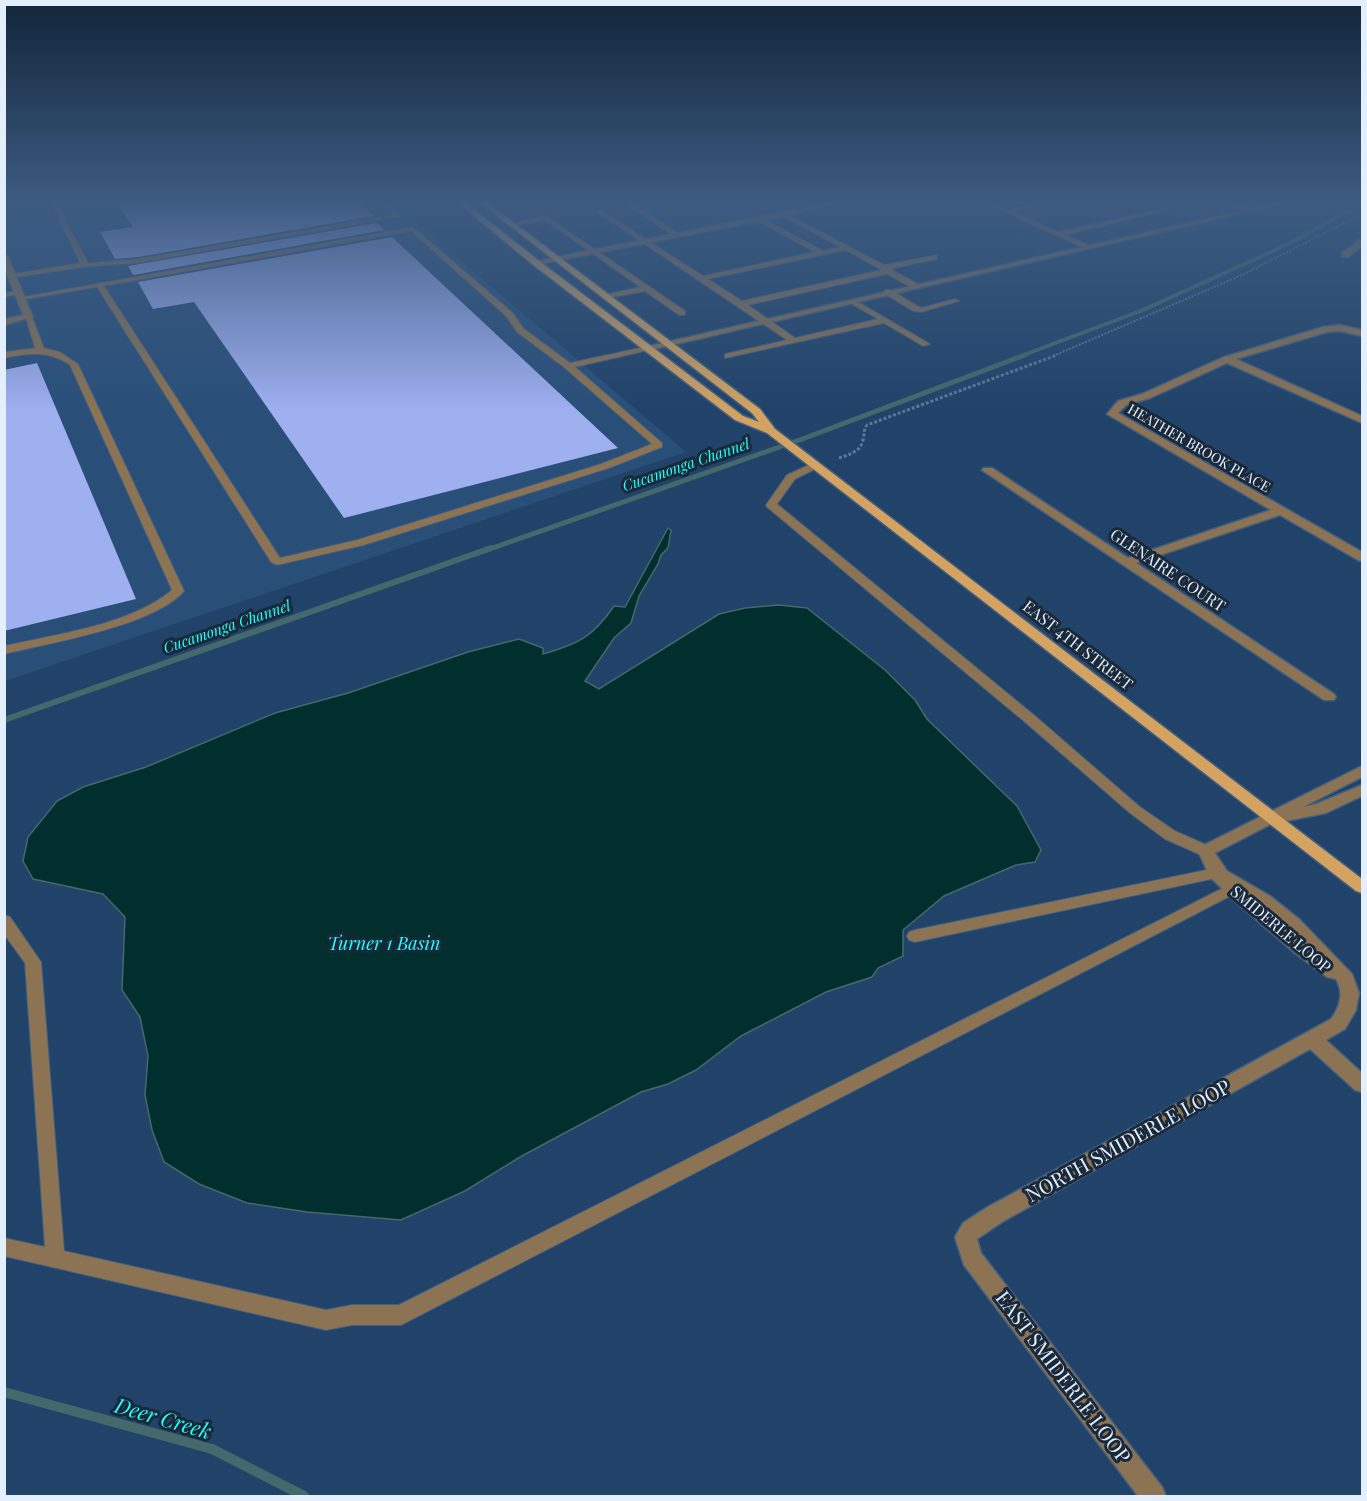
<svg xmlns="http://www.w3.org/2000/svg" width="1367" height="1501" viewBox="0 0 1367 1501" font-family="'Playfair Display',serif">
<rect width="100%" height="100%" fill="#214369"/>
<path fill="#294f79" d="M4 203H393L686 452 5 681Z"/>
<path fill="#002f2e" stroke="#44696c" stroke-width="1.5" d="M668 528 671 530 668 548 661 555 658 564 639 596 631 623 614 638 585 681 599 689 719 614 745 608 779 605 807 608 885 670 915 700 927 719 1017 806 1041 850 1035 862 1016 865 944 896 903 930V956L878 968 872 977 826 992 741 1036 696 1070 668 1084 641 1092 520 1157 465 1191 401 1220 307 1212 247 1203 199 1184 164 1162 152 1130 145 1095 148 1056 140 1017 122 990 125 917 103 894 33 879 23 861 28 837 57 801 83 787 146 767 275 713 348 693 468 652 519 639 543 648V654C578 644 593 637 614 606L625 607Z"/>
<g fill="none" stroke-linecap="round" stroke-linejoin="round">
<path stroke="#44696c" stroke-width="4" d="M1021 356 1143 310 1286 245 1362 203"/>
<path stroke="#44696c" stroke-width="5" d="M487 550 805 438 1025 355"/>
<path stroke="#44696c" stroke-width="6" d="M4 720 491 548"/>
<path stroke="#44696c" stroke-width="10" d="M4 1392 212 1449 304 1496"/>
</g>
<path fill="#9fb0f1" d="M117 203H360L374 216 138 257 115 259 100 232 133 227Z
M377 223 384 230 133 275 128 266Z
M392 237 618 448 344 518 194 302 153 309 138 282Z
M37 363 136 599 4 631V370Z"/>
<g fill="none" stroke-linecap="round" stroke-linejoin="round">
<defs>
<path id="service" d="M51 203H57L88 263 138 259 393 215 381 203H388L402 216 138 263 85 267 10 278 9 276 13 274 80 263Z
M625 203H632L680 234 673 236Z
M825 203H836L793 214 790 212Z
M986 203H994L1007 209 1047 203 1014 212 1058 232 1169 207 1172 209 1065 235 1089 245V249H1086Z
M599 209 703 276 815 252 756 220V216H759L823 251 840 247 781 215V213L783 212 884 265 937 255V259L890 269 918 284V288H912L887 274 748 305 795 338 878 319 850 303 849 301 853 299 930 344 923 346 884 323 725 358V354L787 340 597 212ZM846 250 881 270 742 301 708 279Z
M546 216 685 311V315H679L645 291 604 299V295L640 287 545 220 513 226 509 224Z
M413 227 513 313 523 328 570 363 649 346V350L575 367 662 443V447L609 468 364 545 277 565 271 562 97 287 21 300 17 298ZM411 231 507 317 517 332 565 368 652 444 601 464 357 540 280 558 104 286Z
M19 290H22V294L4 297V293Z
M885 290H891L921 308 955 299 959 301 921 312 913 311 885 294Z
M25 315 32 317 44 348 60 352 78 364 184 591C154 626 50 643 4 654V646C57 634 130 625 172 590L70 365C48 350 29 353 4 358V352L35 348Z
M815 462 819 463V467L795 479 777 504 1035 716 1140 807 1175 831 1211 847 1213 851 1211 855H1201L1165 839 1130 813 1025 722 767 507 766 505 787 475Z
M1216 868 1221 869 1223 873 1221 877 915 942 909 940 907 936 909 932 915 930Z
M1231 884 1236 885 1239 889 1236 893 401 1325H352L326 1330 4 1256V1238L45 1247 25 963 4 934V915L10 917 41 962 64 1251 326 1310 352 1305H399Z"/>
<path id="minor" d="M1225 203H1235L1253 210 1246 212Z
M793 210 797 212 796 214 535 265 531 262Z
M1359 240H1362V246L1348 257H1342V253Z
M1340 325 1362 330V336L1340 331 1327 332 1236 359 1362 416V423L1227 363 1150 398 1126 405 1118 413 1362 552V561L1358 560 1280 515 1136 563 1334 694 1336 697 1334 700H1324L982 470 984 468H992L1128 558 1271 510 1107 414 1118 401 1142 394 1224 357 1323 327Z
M1362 766V777L1303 807 1316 804 1362 785V796L1326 813 1281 822 1277 821 1215 853 1227 871 1270 896 1299 919 1352 974 1359 993 1356 1010 1345 1029 1326 1040 1362 1073V1092L1355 1090 1310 1049 1002 1222 977 1239 981 1253 1162 1487 1166 1496H1138L964 1265 955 1237 963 1223 986 1208 1331 1019C1340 1007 1344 993 1336 979L1327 977 1295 953 1236 902 1210 877 1198 851 1200 847Z"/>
<path id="tertiary" d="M1274 203H1287L646 351 641 348Z
M4 254 8 256 33 317 4 325V319L23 315 4 268Z"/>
<path id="primary" d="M458 203H466L538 260 743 416 759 422 752 413 480 203H488L760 409 775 429 1362 879V893L1356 891 767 433 735 420 532 264Z"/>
</defs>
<use href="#service" stroke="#405f81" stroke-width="2"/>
<use href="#minor" stroke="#405f81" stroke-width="3"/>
<use href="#tertiary" stroke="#405f81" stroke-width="3"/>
<use href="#primary" stroke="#405f81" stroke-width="3"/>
<path stroke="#5d7897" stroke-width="2" stroke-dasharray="2 1.5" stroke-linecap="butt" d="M1053 356 1242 275 1362 214"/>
<path stroke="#5d7897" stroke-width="3" stroke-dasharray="3 2" stroke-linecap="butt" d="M839 458C849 455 861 451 863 440 865 433 863 431 867 425L1057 355"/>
<use href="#service" fill="#8c7354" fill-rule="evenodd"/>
<use href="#minor" fill="#8c7354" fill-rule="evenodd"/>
<use href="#tertiary" fill="#8c7354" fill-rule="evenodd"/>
<use href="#primary" fill="#d4a361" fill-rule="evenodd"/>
</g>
<linearGradient id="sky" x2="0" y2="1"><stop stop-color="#12253a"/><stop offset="0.49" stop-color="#3d5b81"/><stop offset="1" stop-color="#3d5b81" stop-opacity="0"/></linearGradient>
<rect width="1367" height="413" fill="url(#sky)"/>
<g text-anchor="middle" stroke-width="6" stroke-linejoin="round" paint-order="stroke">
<g font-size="14" fill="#e3effd" stroke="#1a293a">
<text transform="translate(1199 448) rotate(30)" y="5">HEATHER BROOK PLACE</text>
</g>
<g font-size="15" font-style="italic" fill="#27fefa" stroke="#1a293a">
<text transform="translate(686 465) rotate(-19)" y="5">Cucamonga Channel</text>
<text transform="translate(227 627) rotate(-19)" y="5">Cucamonga Channel</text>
</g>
<g font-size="16" fill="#e3effd" stroke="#1a293a">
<text transform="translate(1168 570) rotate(34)" y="6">GLENAIRE COURT</text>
<text transform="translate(1078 645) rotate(38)" y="6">EAST 4TH STREET</text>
<text transform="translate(1281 929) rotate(40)" y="6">SMIDERLE LOOP</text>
</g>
<g font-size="18" font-style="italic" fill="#27fefa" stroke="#1a293a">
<text x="384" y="950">Turner 1 Basin</text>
</g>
<g font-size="20" fill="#e3effd" stroke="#1a293a">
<text transform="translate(1128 1141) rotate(-29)" y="7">NORTH SMIDERLE LOOP</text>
<text transform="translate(1063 1377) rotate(53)" y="7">EAST SMIDERLE LOOP</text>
</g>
<g font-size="21" font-style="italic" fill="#27fefa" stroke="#1a293a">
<text transform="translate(163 1419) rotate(16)" y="7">Deer Creek</text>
</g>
</g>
<rect width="1367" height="1501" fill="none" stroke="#e3effd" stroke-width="12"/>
</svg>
